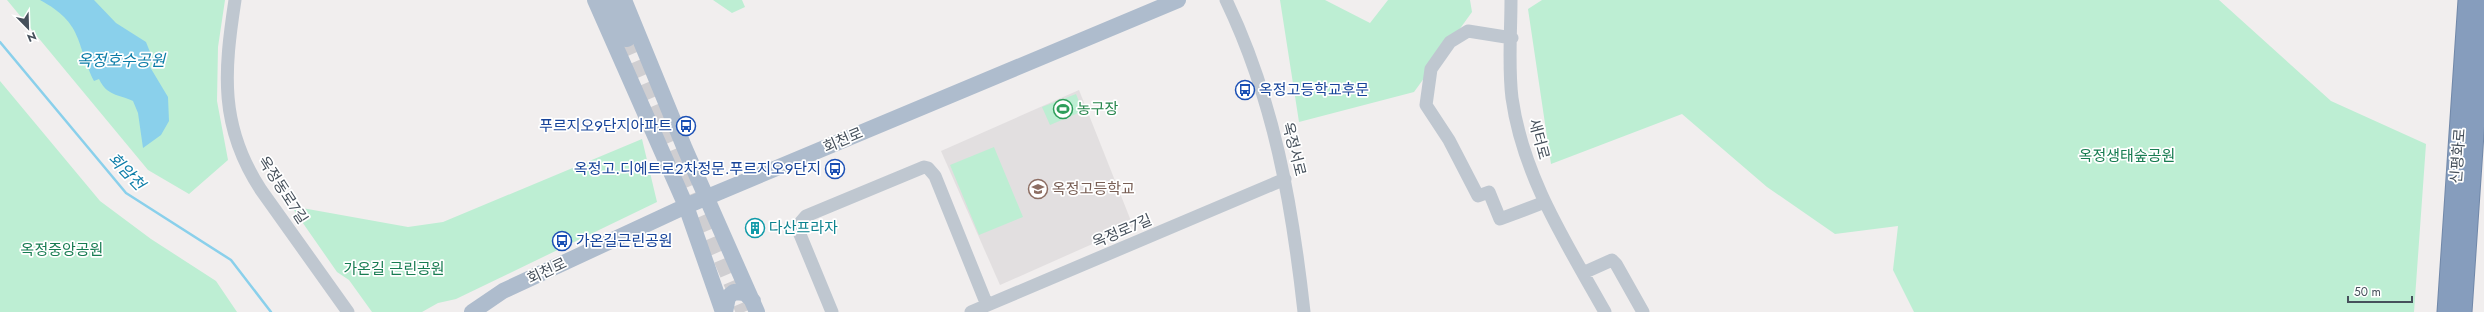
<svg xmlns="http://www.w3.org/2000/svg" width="2484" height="312" viewBox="0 0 2484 312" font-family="Jost,'Noto Sans KR',sans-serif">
<rect width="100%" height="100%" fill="#f1eeee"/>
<path fill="#e2dfe0" d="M1079 90 1133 226 1000 285 941 151Z"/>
<path fill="#bdeed3" d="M7 0H225L218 47 217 101 228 160 189 194 148 170Z
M713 0H742L745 7 732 13Z
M1280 0H1325L1370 23 1388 0H1470L1472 12 1414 92 1299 122Z
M1542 0H2219L2331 101 2426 144 2414 312H1914L1893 270 1898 226 1835 234 1767 187 1682 114 1551 164 1528 9Z
M0 81 100 201 151 239 216 281 237 312H0Z
M1076 94 1083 111 1050 125 1042 107Z
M642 139 657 202 456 299 438 303 422 312H372L349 280 337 272 291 206 408 227 443 222Z
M994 147 1023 217 979 235 950 165Z"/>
<path fill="#8ad0eb" d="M40 0H94L116 23 146 42 150 52V67L168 97 169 121 161 135 143 148 138 113 133 101C118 94 107 96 99 79L94 81C75 42 84 24 40 0Z"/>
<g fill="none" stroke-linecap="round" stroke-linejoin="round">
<path stroke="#8ad0eb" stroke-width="2.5" d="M0 42 126 193 231 260 271 312"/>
<path stroke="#cfced1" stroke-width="16" stroke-dasharray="16 8" stroke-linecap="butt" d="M627 39 744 312"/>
<defs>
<path id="highway" d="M2447 312 2468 0
M2462 312 2483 0"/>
</defs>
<use href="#highway" stroke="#7188a9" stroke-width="21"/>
<path stroke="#bfc7d0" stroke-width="13" d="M235 0C224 72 219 126 261 190L348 312
M1226 0C1274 100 1292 203 1304 312
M1511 0C1511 32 1508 66 1512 98 1523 177 1567 244 1605 312
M1512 38 1468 31 1450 42 1431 69 1426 105 1449 140 1478 196 1489 192 1500 219 1545 202
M1583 273 1612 260 1616 264 1643 312
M832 312 799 232 800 223 806 216 924 167 928 168 935 176 987 305
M971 312 1285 179"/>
<path stroke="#aebccd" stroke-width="16" d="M595 0 686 206 723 312
M610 0 627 39
M624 0 685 149 757 312
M472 312 503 291 686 206 1178 0
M725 312 728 297 734 292 745 293 753 301"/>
<use href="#highway" stroke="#869dbd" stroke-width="19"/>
</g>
<defs>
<symbol id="bus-ring" viewBox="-11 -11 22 22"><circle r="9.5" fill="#fff" stroke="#1a4fb4" stroke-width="1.5"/><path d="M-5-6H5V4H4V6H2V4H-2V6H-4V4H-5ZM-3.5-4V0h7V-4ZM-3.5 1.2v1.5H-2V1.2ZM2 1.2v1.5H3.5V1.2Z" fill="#1a4fb4"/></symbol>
<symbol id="stadium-ring" viewBox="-11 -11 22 22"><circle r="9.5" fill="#fff" stroke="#2e9e5b" stroke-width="1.5"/><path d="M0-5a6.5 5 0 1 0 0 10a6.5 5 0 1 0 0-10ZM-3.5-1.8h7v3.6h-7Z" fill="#2e9e5b"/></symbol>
<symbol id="school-ring" viewBox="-11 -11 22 22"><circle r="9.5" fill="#fff" stroke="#8d6e63" stroke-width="1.5"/><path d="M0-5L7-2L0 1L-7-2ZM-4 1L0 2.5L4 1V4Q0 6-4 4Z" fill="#8d6e63"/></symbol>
<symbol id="building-ring" viewBox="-11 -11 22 22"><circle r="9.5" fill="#fff" stroke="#0f9aa8" stroke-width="1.5"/><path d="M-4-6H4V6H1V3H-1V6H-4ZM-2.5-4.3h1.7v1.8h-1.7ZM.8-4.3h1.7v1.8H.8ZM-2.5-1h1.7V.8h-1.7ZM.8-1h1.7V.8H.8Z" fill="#0f9aa8"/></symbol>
</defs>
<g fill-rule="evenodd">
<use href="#bus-ring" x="1234" y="79" width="22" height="22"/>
<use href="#stadium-ring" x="1052" y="98" width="22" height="22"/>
<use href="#bus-ring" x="675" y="115" width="22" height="22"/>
<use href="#bus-ring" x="824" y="158" width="22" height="22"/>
<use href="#school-ring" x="1027" y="178" width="22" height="22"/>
<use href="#building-ring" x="744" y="217" width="22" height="22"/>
<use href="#bus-ring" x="551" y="230" width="22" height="22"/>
</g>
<g text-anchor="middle" stroke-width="3.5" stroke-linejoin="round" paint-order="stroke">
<g font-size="15" fill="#164399" stroke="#fff" text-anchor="start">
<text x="1259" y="95">옥정고등학교후문</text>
<text x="672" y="131" text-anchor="end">푸르지오9단지아파트</text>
<text x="821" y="174" text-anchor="end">옥정고.디에트로2차정문.푸르지오9단지</text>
<text x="576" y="246">가온길근린공원</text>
</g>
<g font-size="15" fill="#27864d" stroke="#fff" text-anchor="start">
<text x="1077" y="114">농구장</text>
</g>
<g font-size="15" fill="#46505b" stroke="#fff">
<text transform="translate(1539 139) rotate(75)" y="5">새터로</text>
<text transform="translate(843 140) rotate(-23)" y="5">회천로</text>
<text transform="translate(1294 149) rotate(76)" y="5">옥정서로</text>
<text transform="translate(2458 156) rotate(-86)" y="5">신평화로</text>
<text transform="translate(283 190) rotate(57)" y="5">옥정동로7길</text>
<text transform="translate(1122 231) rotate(-23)" y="5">옥정로7길</text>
<text transform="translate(547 271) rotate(-25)" y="5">회천로</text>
</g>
<g font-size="15" fill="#177c51" stroke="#fff">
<text x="2127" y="161">옥정생태숲공원</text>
<text x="62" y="255">옥정중앙공원</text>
<text x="394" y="274">가온길 근린공원</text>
</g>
<g font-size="15" fill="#785e54" stroke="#fff" text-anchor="start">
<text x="1052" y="194">옥정고등학교</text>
</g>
<g font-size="15" fill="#0d838f" stroke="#fff" text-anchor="start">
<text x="769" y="233">다산프라자</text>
</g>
<g font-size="16" font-style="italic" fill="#0d7da8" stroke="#fff">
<text x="121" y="66">옥정호수공원</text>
<text transform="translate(127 171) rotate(46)" y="6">회암천</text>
</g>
</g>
<g transform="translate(28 28) rotate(157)" stroke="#ffffff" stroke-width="3" paint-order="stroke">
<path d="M0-3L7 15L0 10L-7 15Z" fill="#46505b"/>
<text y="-6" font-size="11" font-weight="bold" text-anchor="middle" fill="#46505b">N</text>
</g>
<path d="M2348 296v6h64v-6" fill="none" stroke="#46505b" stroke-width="2"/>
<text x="2354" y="296" font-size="12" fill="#46505b" stroke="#ffffff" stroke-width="3" paint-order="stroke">50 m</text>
</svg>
